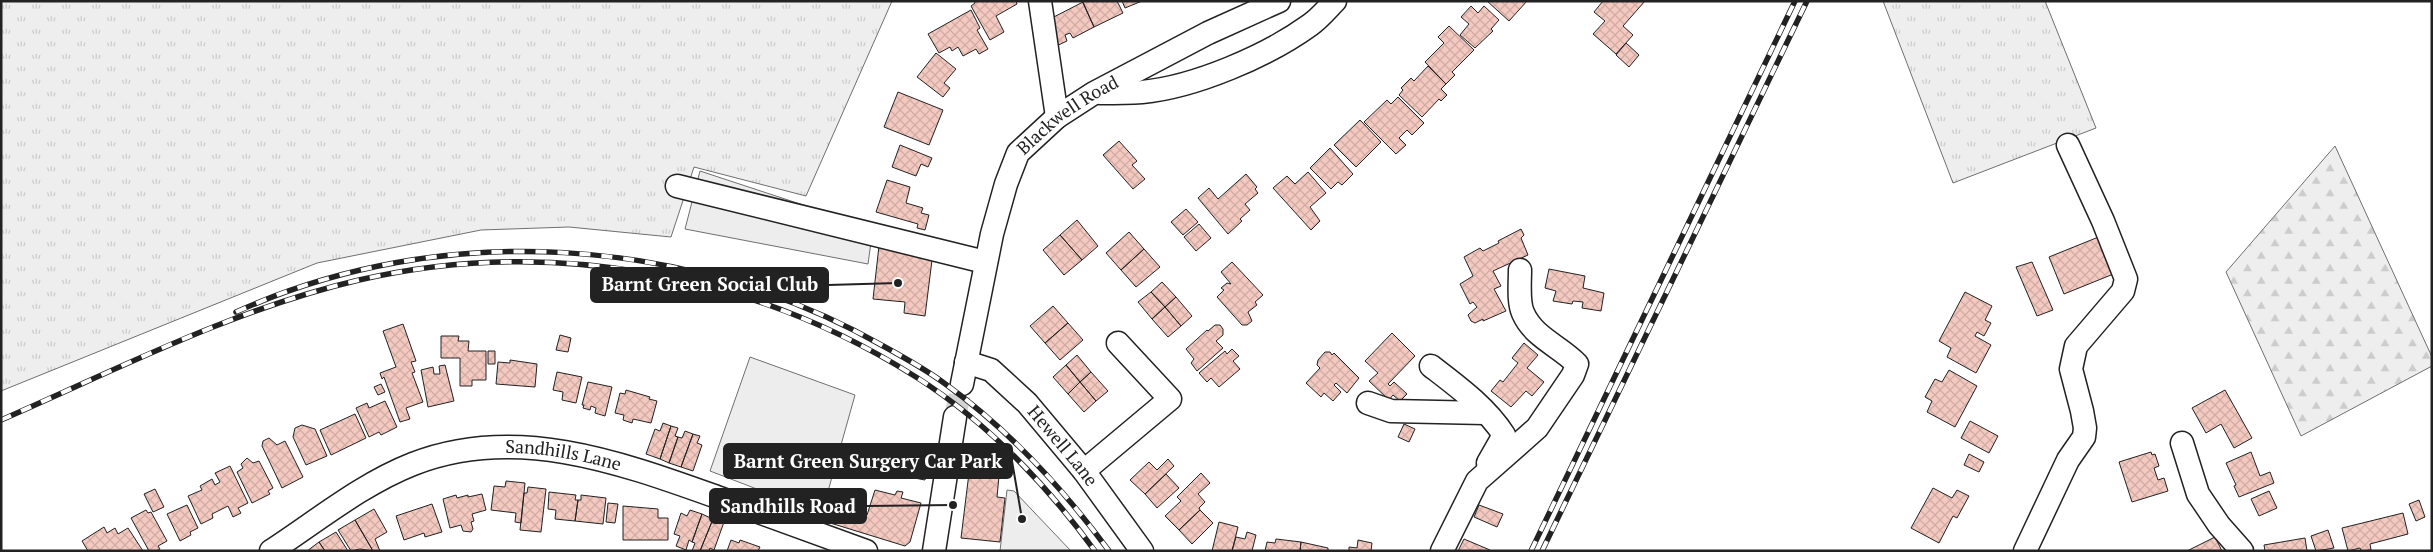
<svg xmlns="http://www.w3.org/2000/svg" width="2433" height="552" viewBox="0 0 2433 552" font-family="'PT Serif',serif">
<defs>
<pattern id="grass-tufts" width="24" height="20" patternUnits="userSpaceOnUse" patternTransform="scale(1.25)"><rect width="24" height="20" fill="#eee"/><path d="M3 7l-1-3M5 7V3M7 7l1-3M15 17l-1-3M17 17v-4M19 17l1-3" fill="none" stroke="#ccc"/></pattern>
<pattern id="forest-firs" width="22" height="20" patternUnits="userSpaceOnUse" patternTransform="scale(1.25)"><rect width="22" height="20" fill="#eee"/><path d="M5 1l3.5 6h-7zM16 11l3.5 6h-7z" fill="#ccc"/></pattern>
<pattern id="building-cross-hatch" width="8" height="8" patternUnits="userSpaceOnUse" patternTransform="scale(1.25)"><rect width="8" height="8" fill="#f3c9c0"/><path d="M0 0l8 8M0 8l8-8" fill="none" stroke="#d0aca5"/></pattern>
</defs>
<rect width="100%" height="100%" fill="#fff"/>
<path fill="url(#grass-tufts)" stroke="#6f6f6f" d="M1 1H892L806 196 694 167 671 237 569 227 481 230 317 263 1 391Z
M1883 1H2045L2096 128 1953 183Z"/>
<path fill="url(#forest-firs)" stroke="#6f6f6f" d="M2335 146 2432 357V366L2301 436 2226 272Z"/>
<path fill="#ededed" stroke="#6f6f6f" d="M700 171 873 228 868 264 685 229Z
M750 357 855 395 825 502 831 505 827 516 710 471Z
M1007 490 1014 491 1071 551H1000Z"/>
<path fill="url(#building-cross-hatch)" stroke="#222" d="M975 1H1016L1017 4 996 16 1004 32 990 40 971 6 975 3Z
M1082 1H1117L1123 13 1094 27Z
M1122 1H1142L1125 8Z
M1487 1H1527L1509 21Z
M1603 1H1645L1623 26 1633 35 1616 54 1593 34 1605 21 1594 12Z
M1083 2 1094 27 1073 38 1070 33 1065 35 1067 41 1052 48 1046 21Z
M1471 6 1478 13 1484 6 1499 20 1491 29 1493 31 1475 48 1460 35 1469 24 1461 17Z
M971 10 980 28 977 30 988 49 979 54 976 49 963 56 958 47 952 51 950 47 939 53 928 34Z
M1449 26 1474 50 1452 72 1455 75 1446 84 1425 62 1444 43 1438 37Z
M1626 43 1639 55 1629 67 1616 55Z
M936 53 956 69 944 83 950 88 943 97 917 77Z
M1428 66 1446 84 1441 89 1447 95 1441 101 1439 99 1422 117 1399 95 1403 90 1401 88 1411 78 1414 81Z
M898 92 943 110 929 145 884 127Z
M1398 97 1424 123 1412 135 1407 130 1399 138 1406 145 1396 154 1364 122 1387 100 1391 104Z
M1360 120 1381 142 1356 167 1334 145Z
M1119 141 1137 161 1132 165 1145 179 1133 189 1103 155Z
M900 145 932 158 928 167 921 164 916 176 892 167Z
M1330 148 1353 174 1342 185 1338 182 1331 189 1310 168Z
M1308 172 1326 193 1310 207 1320 221 1311 230 1273 188 1287 176 1295 184Z
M1246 174 1257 187 1255 189 1258 193 1245 204 1250 210 1240 219 1242 221 1228 234 1198 198 1209 188 1218 199Z
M887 180 910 187 906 203 923 208 921 213 929 215 925 230 917 228 918 224 876 212Z
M1186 209 1198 222 1183 235 1171 222Z
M1077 220 1098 246 1082 260 1060 235Z
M1199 224 1211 238 1196 251 1184 237Z
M1521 229 1524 235 1521 238 1528 255 1493 271 1501 286 1494 289 1506 311 1483 321V319L1475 323 1471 321 1468 315 1477 307 1473 302 1470 304 1460 284 1473 276 1464 257 1480 248 1483 251 1499 243 1498 241Z
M1129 232 1144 249 1121 270 1106 253Z
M1060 235 1082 260 1064 275 1043 250Z
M2101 236 2116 273 2064 294 2049 257Z
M879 246 933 252 925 316 904 313 905 302 873 299Z
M1144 249 1160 267 1136 287 1121 270Z
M1232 262 1263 295 1255 302 1257 305 1248 312 1252 321 1247 325H1242L1217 297 1224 290 1221 288 1227 283 1231 284 1221 272Z
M2032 262 2053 310 2037 316 2016 267Z
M1549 269 1585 276 1583 288 1604 293 1601 311 1582 308 1583 302 1573 301 1572 304 1553 301 1556 291 1545 288Z
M1162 282 1176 297 1165 307 1151 292Z
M1151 292 1165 307 1152 319 1138 302Z
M1965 292 1992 306 1985 320 1991 323 1984 336 1977 332 1975 336 1991 345 1976 373 1947 357 1951 348 1939 341Z
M1176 297 1192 316 1181 326 1165 307Z
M1053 306 1068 323 1045 343 1030 326Z
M1165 307 1181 326 1168 337 1152 319Z
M1068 323 1083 340 1060 360 1045 343Z
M403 324 416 361 411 362 415 372 412 373 423 402 406 408 410 419 400 422 384 377 382 379 380 373 396 367 383 331Z
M1215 325H1220L1223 329V335L1216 341 1223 348 1197 371 1191 363 1194 359 1186 349 1207 330 1208 331Z
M1392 333 1415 356 1388 384 1390 386 1394 382 1407 394 1400 401 1393 395 1389 400 1369 381 1378 373 1365 361Z
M560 335 571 338 568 352 556 350Z
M441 336H459L458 341H469L468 351H486V380H472V386H460V358H441Z
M1524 343 1538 355 1527 368 1544 382 1532 396 1526 391 1511 407 1491 391 1500 380 1503 382 1518 363 1512 358Z
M1232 349 1239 356 1233 361 1240 369 1219 387 1211 378 1207 382 1199 373 1225 351 1227 354Z
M488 351H495V364H488Z
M1325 352H1330L1332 355 1334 353 1359 378 1347 393 1336 383 1334 385 1341 392 1333 401 1324 393 1321 397 1306 383 1320 368 1317 365 1318 360Z
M1077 355 1091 372 1080 382 1066 365Z
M510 360 537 364 535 387 496 384 498 362 510 363Z
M445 365 454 401 428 407 421 370 433 367 434 374H440L439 366Z
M1066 365 1080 382 1068 394 1053 377Z
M1949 370 1977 386 1955 427 1927 412 1932 401 1925 397 1935 379 1942 382Z
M557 372 582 377 576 403 562 400 563 392 553 390Z
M1091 372 1108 391 1096 401 1080 382Z
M588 382 612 387 605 416 595 413 596 408 591 406 590 410 583 408 584 405H582Z
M1080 382 1096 401 1084 412 1068 394Z
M381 384 385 392 378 395 374 387Z
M626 390 650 397 649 399 657 401 651 423 633 419 632 423 623 420 624 415 615 413 620 393 625 394Z
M2225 390 2252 438 2234 448 2221 424 2206 433 2192 408Z
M385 401 397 427 381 435 379 432 369 437 356 408 367 403 369 408Z
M355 414 366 438 331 455 320 430Z
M1970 421 1998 436 1989 453 1961 438Z
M663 423 671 426 660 459 646 454 655 429 660 431Z
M1404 424 1415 429 1409 442 1398 437Z
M302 425 315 429 327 456 306 465 293 437 295 428Z
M671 426 678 428 675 436 678 437 669 463 660 459Z
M685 431 693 434 681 467 669 463 678 437 682 438Z
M693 434 700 436 697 443 702 445 693 471 681 467Z
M269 438 277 445 285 441 303 477 282 488 262 446 263 441Z
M2151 452 2152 455 2155 454 2159 466 2154 468 2158 480 2164 478 2168 491 2132 502 2119 462Z
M2251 452 2260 476 2270 472 2274 483 2239 497 2234 486 2236 485 2226 463Z
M1969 454 1984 462 1979 472 1964 465Z
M247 458 253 463 259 461 273 488 268 491 270 494 252 503 237 472 243 468 241 464Z
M1168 459 1174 466 1145 494 1130 480 1149 462 1157 470Z
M912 460 928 463 925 480 909 477Z
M230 466 248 503 238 508 241 513 233 517 228 506 212 514 213 518 201 524 188 496 202 490 200 486 212 479 215 485 220 482 215 473Z
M969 473 999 476 997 497 1005 498 1000 542 961 538Z
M1201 473 1210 483 1198 494 1205 502 1199 508 1200 510 1179 530 1165 516 1181 501 1177 497Z
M1166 474 1179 488 1157 508 1145 494Z
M506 481 525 483 521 523 515 522 516 513 491 510 494 486 505 487Z
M528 487 546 489 541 532 520 530 524 493H527Z
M1933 488 1952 498 1957 490 1969 496 1957 518 1953 516 1939 543 1911 528Z
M155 489 164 507 153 512 144 494Z
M875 490 895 495 897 491 903 492 901 498 921 503 910 542 905 546 827 522 834 503 867 515Z
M2269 491 2277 508 2259 516 2251 499Z
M549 492 576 495 575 500H578L575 521 555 519 556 510 548 509Z
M482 494 486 510 472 514 474 521 471 522 473 529 471 532 463 531 461 525 450 528 443 499 456 495 457 498 468 495V497Z
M581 495 606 498 603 524 575 521 578 500H581Z
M2419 500 2425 517 2416 521 2409 504Z
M608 503 618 504 615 523 606 522Z
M432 504 442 532 425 537 424 533 404 540 396 516Z
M187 505 198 528 190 532 191 535 180 541 167 514Z
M1479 505 1503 514 1497 527 1474 517Z
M623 506 658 509V518H668V540H623Z
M374 509 387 532 375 539 380 551H373L355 520Z
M146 510 148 513 151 512 167 541 158 546 160 549 156 551H149L131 518Z
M690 510 702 514 692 542 689 540 686 550 676 546 680 536 674 534 681 513 687 516Z
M1200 510 1213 523 1192 544 1179 530Z
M2403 513 2408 534 2370 544 2371 550 2361 551 2360 548 2348 551 2342 528Z
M702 514 713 519 700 551H692L695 543 692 542Z
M713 519 724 522 714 550 710 548 709 551H700Z
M355 520 373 551 360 549 351 551 338 530Z
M1219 522 1238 527 1232 551H1212Z
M104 527 107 533 115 528 118 534 128 528 143 551H88L82 541Z
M2328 530 2334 548 2316 551 2311 536Z
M336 532 348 551H325L319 542Z
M1247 532 1256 535 1252 551H1232L1236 537 1245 539Z
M2215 537 2222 551H2187Z
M2305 538 2307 551H2265L2264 545Z
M1276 539 1301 542 1300 551H1265L1267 542 1275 543Z
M1464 539 1490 550V551H1458Z
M731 540 739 543 740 540 760 547 758 551H727Z
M1358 540 1372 543 1371 551H1349V547L1357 548Z
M319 542 325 551H307Z
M1301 542 1328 548V551H1300Z"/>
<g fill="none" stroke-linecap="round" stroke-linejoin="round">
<path stroke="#d3d3d3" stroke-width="22" stroke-dasharray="22 11" stroke-linecap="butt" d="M955 417 962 384"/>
<defs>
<g id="minor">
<path d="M1040 1 1057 117"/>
<path d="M1100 93C1114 93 1128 93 1142 92 1195 87 1267 56 1310 25 1320 18 1327 9 1335 1"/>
<path d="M677 186 985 262"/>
<path id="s1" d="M966 362 991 370 1027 403 1084 471 1142 551"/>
<path d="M1431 366C1457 386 1486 407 1504 435L1488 463"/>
<path id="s2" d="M962 384 992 234 1006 184 1018 153 1057 117 1094 93 1208 33 1279 1"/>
<path d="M1368 403 1391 411 1485 413"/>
<path d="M2182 443 2198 494 2219 525 2242 551"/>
<path d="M1084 471 1170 399 1118 343"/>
<path id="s3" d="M271 551C317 521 362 484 413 464 515 424 619 462 717 497 767 515 817 533 866 551"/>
<path d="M934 551 955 417"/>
<path d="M1442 551 1477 481 1537 428 1573 375 1577 364C1560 346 1534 338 1523 313 1518 302 1520 283 1520 270"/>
<path d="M2025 551 2068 460 2084 437 2085 428 2082 411 2071 369 2076 346 2123 291 2126 279 2103 221 2068 145"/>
</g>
</defs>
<use href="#minor" stroke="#222" stroke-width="25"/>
<use href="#minor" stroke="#fff" stroke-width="22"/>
<defs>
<path id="rail" d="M236 312C442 219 689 235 885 347 905 358 925 369 944 383 1008 429 1062 487 1109 551
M1 420C118 369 234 309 359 280 550 236 752 273 916 377 987 422 1046 484 1095 551
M1531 551 1795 1
M1542 551 1807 1"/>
</defs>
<use href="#rail" stroke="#222" stroke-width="5.5"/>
<use href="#rail" stroke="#fff" stroke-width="4" stroke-dasharray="11" stroke-linecap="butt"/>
</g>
<g text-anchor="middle" stroke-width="4" stroke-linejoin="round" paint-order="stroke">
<g font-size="18" fill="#222" stroke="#fff">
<text dy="6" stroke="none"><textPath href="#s2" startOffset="301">Blackwell Road</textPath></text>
<text dy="6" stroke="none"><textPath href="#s1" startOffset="131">Hewell Lane</textPath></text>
<text dy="6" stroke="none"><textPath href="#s3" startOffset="320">Sandhills Lane</textPath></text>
</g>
</g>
<path fill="none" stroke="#222" stroke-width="2" d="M898 283L828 285M1022 519L1012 461M953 505L866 506"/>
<g fill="#222" stroke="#fff" stroke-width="2">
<circle cx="898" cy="283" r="5"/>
<circle cx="1022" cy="519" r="5"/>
<circle cx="953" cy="505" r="5"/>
</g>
<g fill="#222" stroke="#222" stroke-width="2">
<rect x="591" y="268" width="237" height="34" rx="5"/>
<rect x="724" y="444" width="288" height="34" rx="5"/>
<rect x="710" y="489" width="156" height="34" rx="5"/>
</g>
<g font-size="19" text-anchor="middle" font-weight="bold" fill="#fff">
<text x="710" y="291">Barnt Green Social Club</text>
<text x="868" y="468">Barnt Green Surgery Car Park</text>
<text x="788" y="513">Sandhills Road</text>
</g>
<rect width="2433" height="552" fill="none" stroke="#222222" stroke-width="5"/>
</svg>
